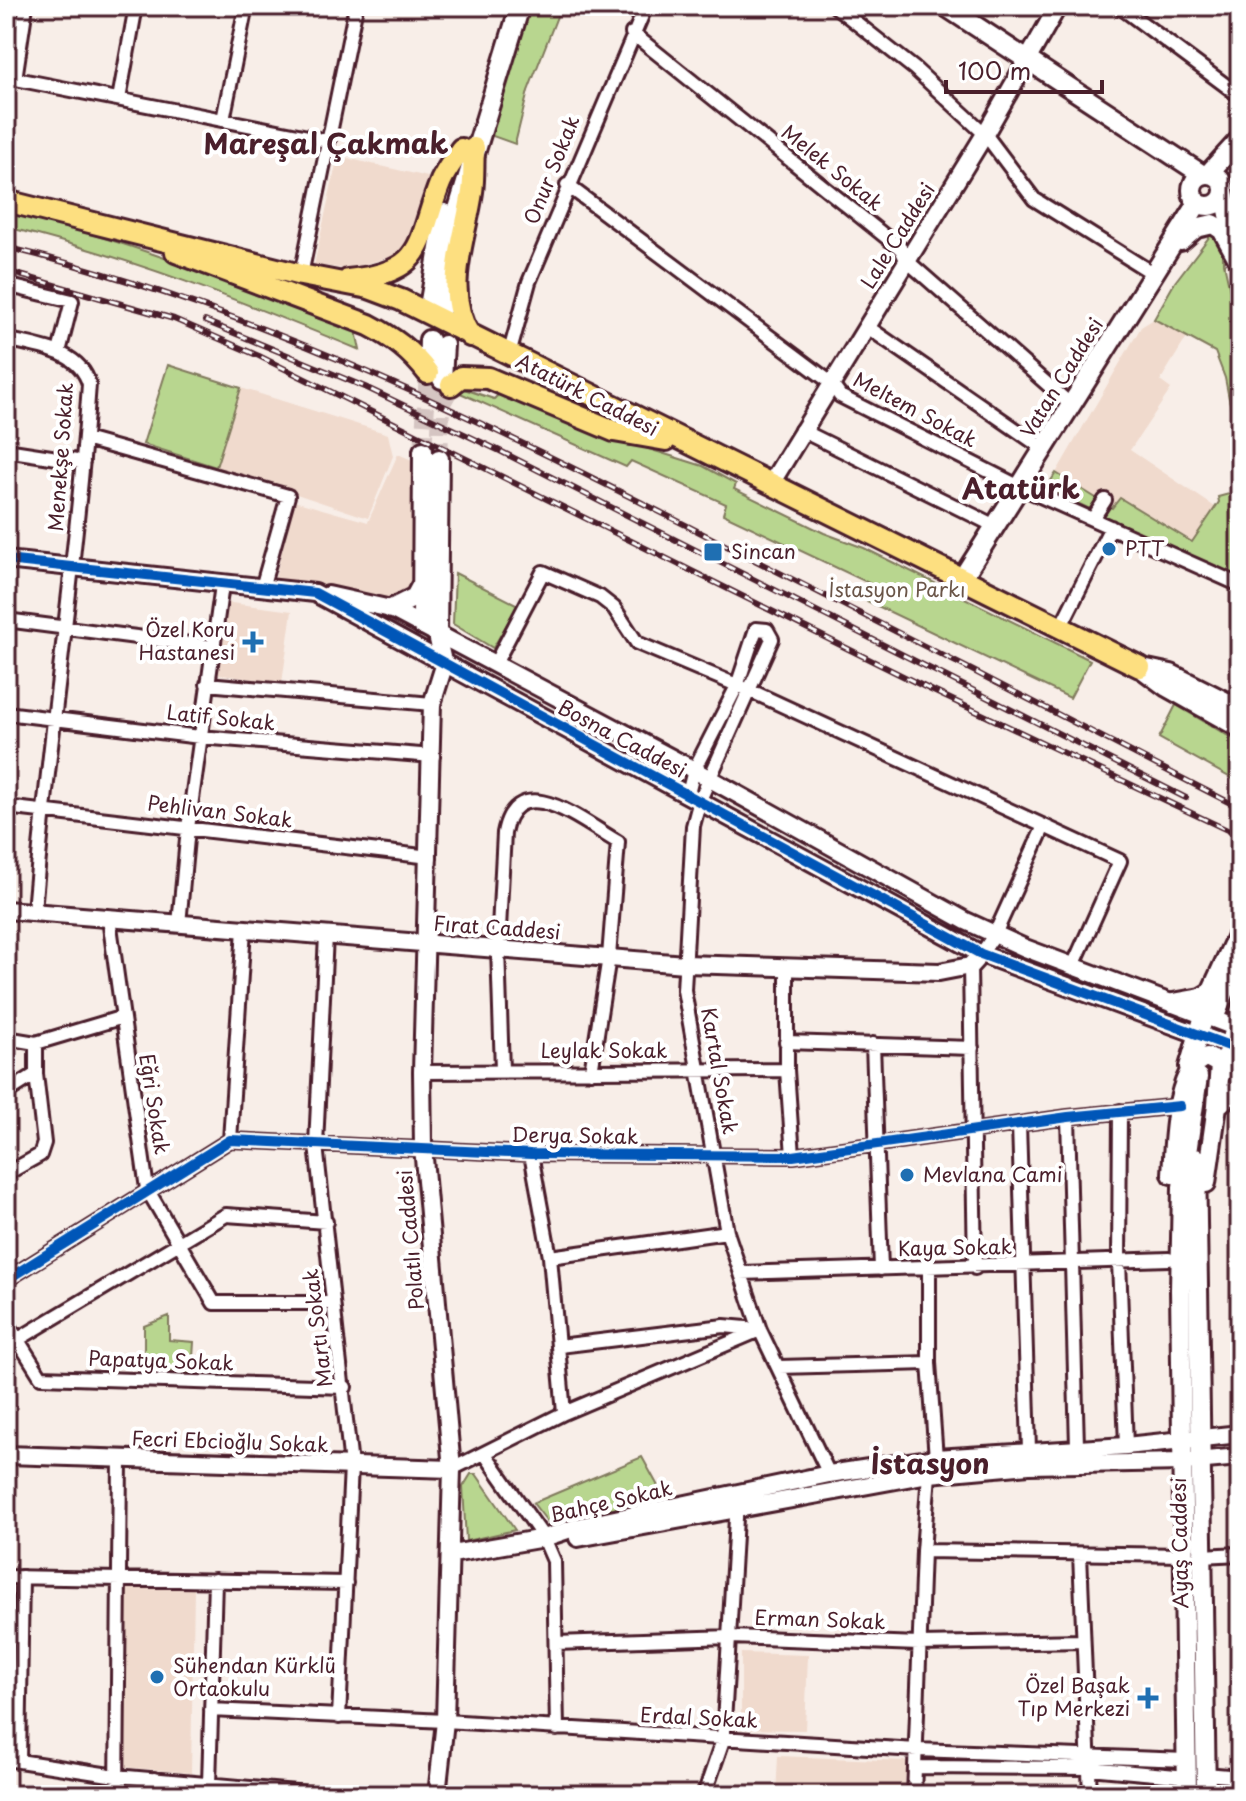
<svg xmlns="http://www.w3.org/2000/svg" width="1246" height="1801" viewBox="0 0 1246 1801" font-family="'Playpen Sans',sans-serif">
<rect width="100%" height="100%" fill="#f8eee8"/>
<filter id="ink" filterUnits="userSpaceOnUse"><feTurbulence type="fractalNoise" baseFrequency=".0125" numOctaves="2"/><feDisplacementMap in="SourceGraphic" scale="16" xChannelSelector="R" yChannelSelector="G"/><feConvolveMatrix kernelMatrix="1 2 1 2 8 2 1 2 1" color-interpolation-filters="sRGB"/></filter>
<g filter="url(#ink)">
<path fill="#f0dacd" d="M338 156 428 177 412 240 397 255 348 269 314 265Z
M1154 319 1187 337 1160 381 1171 389 1130 450 1215 507 1193 542 1120 498 1113 509 1056 473 1141 327Z
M241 388 388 434 393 456 368 518 216 467Z
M398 454 412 460V579L402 597 393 603 275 579 294 501 368 522Z
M224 602 292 611 282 683 215 674Z
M122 1585 194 1588 191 1773 122 1767Z
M741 1653 808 1655 805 1730 741 1729Z
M778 1756 907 1761 904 1795H776Z"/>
<path fill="#b8d68f" stroke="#817a5d" stroke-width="2" d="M529 6H561L528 91 515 144 487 134Z
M6 212C127 238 241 287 356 331L360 350C244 302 128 256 6 227Z
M1213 232 1218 236 1240 336V455L1225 378 1215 352 1154 319 1175 282Z
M168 365 241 388 216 467 143 444Z
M461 388 494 399 500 393 620 440 703 466 736 484 734 489 824 533 864 548 1090 660 1070 698 867 601 873 585 723 514 726 504 631 461 626 467 458 392Z
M1056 473 1112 508 1120 498 1192 542 1219 502 1218 497 1240 491V565L1232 577 1046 488Z
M455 573 518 605 493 648 453 624Z
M1176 705 1240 743V783L1159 738Z
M169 1316V1340L194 1342 192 1373 144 1370V1326Z
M642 1457 664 1497 549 1524 533 1503Z
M471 1474H476L515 1530 466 1541 463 1487Z"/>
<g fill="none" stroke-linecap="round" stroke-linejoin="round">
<path stroke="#d5c5c2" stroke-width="18" stroke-dasharray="18 9" stroke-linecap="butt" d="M423 451 428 373
M439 459 442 379
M1209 1077 1228 1013"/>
<path stroke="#d5c5c2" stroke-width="20" stroke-dasharray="20 10" stroke-linecap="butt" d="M441 403 451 385"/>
<defs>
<path id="minor" d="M835 6 915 69 985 134 1034 199 1154 274
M1119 6 1240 96
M632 33 901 249 906 260 1071 405
M6 77 328 141
M15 79 26 6
M119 99 136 6
M223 120 246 6
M567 185 830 382 840 396 1020 487 1240 585
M301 275 356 6
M6 285 72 301 59 352
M866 326 1044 449
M6 339C36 347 79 349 89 384 77 560 49 735 34 911
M509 355 529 282 646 6
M801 430 995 526
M85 439 288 496 262 588
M6 450 83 462
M1094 517 1105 500
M6 620 213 647
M1061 626 1111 527
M495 664 543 572 600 597 614 608 637 643 751 691 1120 861 1073 966
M207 684 432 704
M6 713 200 737 433 756
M688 794 694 770 737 686 756 629 767 630 772 639 700 800 693 826 684 990 727 1232 760 1330 829 1474
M6 807 430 857
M109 919 147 1189 214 1303H333
M179 924 188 828 222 585
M326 935 316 1145 351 1466 339 1717
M981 954 995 934 1044 826
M787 966V1070L793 1156
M970 966 975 1268
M6 1038 36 1043 120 1018
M786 1042 972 1048
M873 1044 881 1269
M502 1070 498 948 504 833C517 766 584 823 618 842L609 957 591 1072
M422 1072 787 1070
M6 1093 36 1074V1043
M1120 1111 1119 1261 1126 1446
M1068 1117 1077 1446
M1019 1124 1029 1450
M230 1140 244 929
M531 1154 550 1257 564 1413
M6 1174 40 1155 44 1143 36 1074
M550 1257 727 1232
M741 1273 1169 1259
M6 1280 230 1140 531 1154 793 1156 1068 1117 1180 1106
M6 1321 41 1377 345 1387
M17 1340 226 1215 326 1222
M559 1346 724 1326 757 1329
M779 1367 929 1363
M485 1454 544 1538 554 1561 557 1729
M452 1469 564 1413 760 1330
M923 1551 1184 1555
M1080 1554 1090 1795
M1202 1556 1240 1554
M6 1577 346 1583
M556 1643 730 1637 919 1644 1083 1641
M211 1710 445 1721 917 1750 1186 1760
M6 1759 116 1776 330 1795
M19 1761 22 1577
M916 1767 1089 1768 1187 1777
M1205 1774 1240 1777
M209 1784 215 1580
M117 1795 120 1459
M145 1795 154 1779
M704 1795 723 1740 737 1501
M914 1795 923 1551 929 1474 936 1458 929 1363V1268"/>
<path id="tertiary" d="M770 485 985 134 1058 6
M6 560 315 593 981 954 1240 1050
M328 595 391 609 694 770 966 921 1025 948 1240 1029
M437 635 444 666 432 704 422 1072 423 1147 452 1469 445 1721 437 1795
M6 910 685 964 939 972 970 966 981 954
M6 1455 452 1469
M578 1538 929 1474 1029 1465 1183 1462 1240 1457
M452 1554 544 1538 577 1527 829 1474 936 1458 1126 1446 1240 1434"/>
<path id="secondary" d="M945 6 1203 175
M1192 190a16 16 0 1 1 32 0a16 16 0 1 1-32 0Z
M1208 174 1240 139
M1224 191 1235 243
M1181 241 1196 228 1213 224 1222 230 1238 259
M430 301 445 213
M445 305 455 219 520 6
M428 373 429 340
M442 379 444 345
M963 577 1198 203
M391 609 415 597 422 584
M422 625 423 451
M437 635 439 459
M1140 667 1167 687 1240 728
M1147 669 1171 674 1240 709
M1173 1003 1201 998 1211 992
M1217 1011 1237 962
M1189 1067 1211 992 1240 929
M1222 1073 1240 1011
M1196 1158 1206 1795
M1172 1174C1174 1145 1175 1064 1207 1057L1220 1064 1217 1106
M1206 1183 1217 1106 1240 1086
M1187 1795 1180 1290 1182 1187 1198 1077"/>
<path id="primary" d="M6 201 301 275 369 288 401 300 1140 667
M176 252 369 325C394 338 411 351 428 373
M348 280C429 272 416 242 441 181 446 170 454 160 461 149
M470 336C442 290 465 241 472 192 474 178 473 163 474 148
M451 385 461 377 488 378 614 431 666 440"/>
</defs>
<use href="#minor" stroke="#4a1f2b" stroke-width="18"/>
<use href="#tertiary" stroke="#4a1f2b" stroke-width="22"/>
<use href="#secondary" stroke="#4a1f2b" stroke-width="24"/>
<use href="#primary" stroke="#4a1f2b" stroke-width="26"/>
<use href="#minor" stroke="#fff" stroke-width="12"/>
<use href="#tertiary" stroke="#fff" stroke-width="16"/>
<use href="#secondary" stroke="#fff" stroke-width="18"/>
<use href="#primary" stroke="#fddf80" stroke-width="20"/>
<defs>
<path id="rail" d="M6 247C258 308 488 424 717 541 892 629 1066 718 1240 808
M6 271 174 319 259 356 929 689 1240 836
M205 321 365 387 500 451 1186 798"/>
</defs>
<use href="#rail" stroke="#4a1f2b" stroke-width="6"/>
<use href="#rail" stroke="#fff" stroke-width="3" stroke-dasharray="9" stroke-linecap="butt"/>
<defs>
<path id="cycleway" d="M6 560 315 593 981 954 1240 1050
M6 1280 230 1140 531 1154 793 1156 1068 1117 1180 1106"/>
</defs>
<use href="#cycleway" stroke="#fff" stroke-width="15"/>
<use href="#cycleway" stroke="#0057b8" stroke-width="10"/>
</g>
</g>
<g fill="#1f6fb2" stroke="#fff" stroke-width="3">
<circle cx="1109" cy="549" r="8"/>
<rect x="703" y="542" width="20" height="20" rx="4"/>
<path d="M249 630h8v8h8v8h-8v8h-8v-8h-8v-8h8z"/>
<circle cx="907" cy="1175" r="8"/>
<circle cx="157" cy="1677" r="8"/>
<path d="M1144 1686h8v8h8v8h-8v8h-8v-8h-8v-8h8z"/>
</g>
<g text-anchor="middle" stroke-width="8" stroke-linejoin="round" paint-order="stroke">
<g font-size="20" fill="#4a1f2b" stroke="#fff">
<text transform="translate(832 168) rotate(39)" y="7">Melek Sokak</text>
<text transform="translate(552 170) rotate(-68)" y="7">Onur Sokak</text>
<text transform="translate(898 236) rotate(-58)" y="7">Lale Caddesi</text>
<text transform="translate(1062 378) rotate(-58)" y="7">Vatan Caddesi</text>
<text transform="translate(587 395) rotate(27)" y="7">Atatürk Caddesi</text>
<text transform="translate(915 410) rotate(28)" y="7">Meltem Sokak</text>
<text transform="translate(61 457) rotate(-86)" y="7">Menekşe Sokak</text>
<text transform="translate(221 718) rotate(6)" y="7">Latif Sokak</text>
<text transform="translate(622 739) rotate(28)" y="7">Bosna Caddesi</text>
<text transform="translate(220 812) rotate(7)" y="7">Pehlivan Sokak</text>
<text transform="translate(497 928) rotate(4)" y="7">Fırat Caddesi</text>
<text x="604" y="1058">Leylak Sokak</text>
<text transform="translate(719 1071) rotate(80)" y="7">Kartal Sokak</text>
<text transform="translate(154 1104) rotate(81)" y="7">Eğri Sokak</text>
<text transform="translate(575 1136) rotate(1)" y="7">Derya Sokak</text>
<text transform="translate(411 1240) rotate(-95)" y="7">Polatlı Caddesi</text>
<text transform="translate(955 1248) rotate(-1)" y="7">Kaya Sokak</text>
<text transform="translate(318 1328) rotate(-97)" y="7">Martı Sokak</text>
<text transform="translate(161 1361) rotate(2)" y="7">Papatya Sokak</text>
<text transform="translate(230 1442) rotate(2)" y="7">Fecri Ebcioğlu Sokak</text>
<text transform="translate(611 1502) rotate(-13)" y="7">Bahçe Sokak</text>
<text transform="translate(1180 1543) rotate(-91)" y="7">Ayaş Caddesi</text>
<text transform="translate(820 1620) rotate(2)" y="7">Erman Sokak</text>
<text transform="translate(699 1718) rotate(3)" y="7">Erdal Sokak</text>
</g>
<g font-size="20" fill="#4a1f2b" stroke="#fff" text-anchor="start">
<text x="1125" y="556">PTT</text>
<text x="731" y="559">Sincan</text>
<text x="235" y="637" text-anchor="end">Özel Koru<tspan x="235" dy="23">Hastanesi</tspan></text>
<text x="923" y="1182">Mevlana Cami</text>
<text x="173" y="1673">Sühendan Kürklü<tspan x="173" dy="23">Ortaokulu</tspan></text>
<text x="1130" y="1693" text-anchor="end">Özel Başak<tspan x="1130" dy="23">Tıp Merkezi</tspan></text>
</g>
<g font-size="20" fill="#6b5649" stroke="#fff">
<text x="897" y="597">İstasyon Parkı</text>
</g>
<g font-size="28" font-weight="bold" fill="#4a1f2b" stroke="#fff">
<text x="326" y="154">Mareşal Çakmak</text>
<text x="1021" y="499">Atatürk</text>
<text x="930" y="1474">İstasyon</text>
</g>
</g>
<rect width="1246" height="1801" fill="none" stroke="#fff" stroke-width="32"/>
<rect x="16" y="16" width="1214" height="1769" fill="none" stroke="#4a1f2b" stroke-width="3" filter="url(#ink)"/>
<path d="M946 80v12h156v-12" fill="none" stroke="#4a1f2b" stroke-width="4"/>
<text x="958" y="80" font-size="24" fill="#4a1f2b" stroke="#ffffff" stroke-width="6" paint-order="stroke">100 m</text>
</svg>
